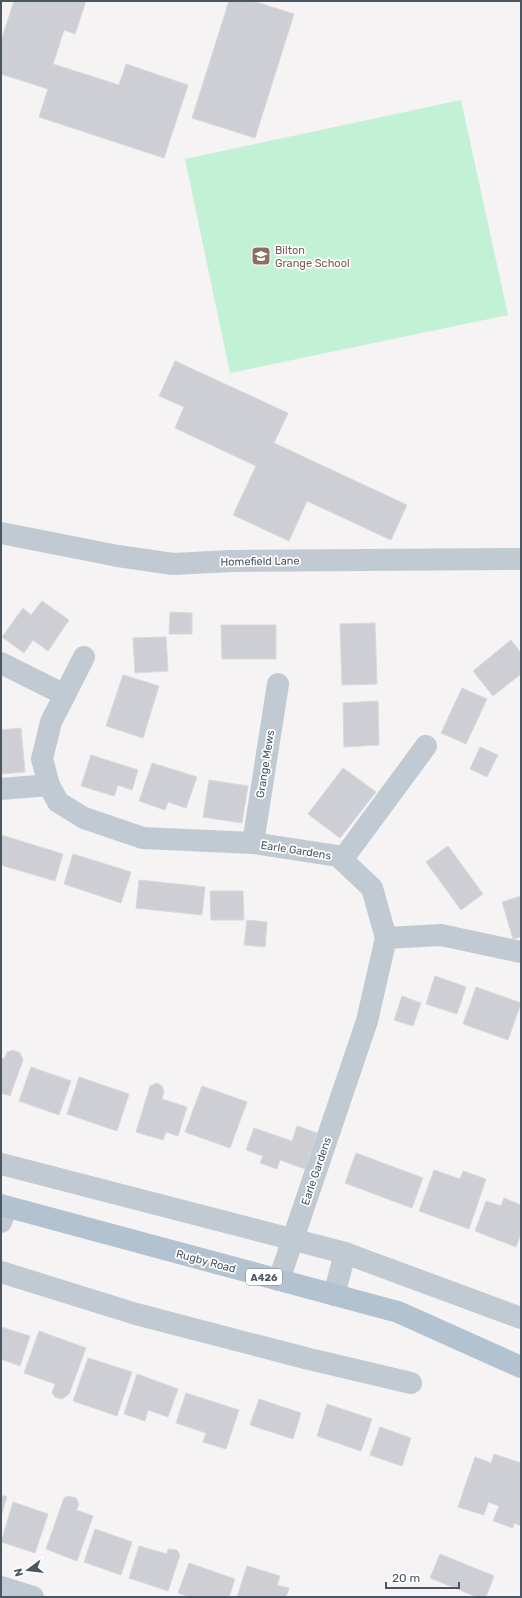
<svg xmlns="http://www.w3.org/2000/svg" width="522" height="1598" viewBox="0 0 522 1598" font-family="Rubik,sans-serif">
<rect width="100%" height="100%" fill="#f5f3f3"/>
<path fill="#c3f1d5" d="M461 100 508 315 230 373 185 159Z"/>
<path fill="#cdcfd5" stroke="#d7d9de" d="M14 1H86L75 34 64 30 53 64 119 85 126 64 188 85 164 158 39 117 48 89 1 74V41Z
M229 1H253L294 14 255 138 192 118Z
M175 361 288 413 274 443 407 505 391 540 307 501 289 541 233 515 256 466 175 428 184 407 159 396Z
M42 601 69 620 48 651 33 640 24 653 2 637 23 608 31 615Z
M170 612 192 613V634H169Z
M375 623 377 684 342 685 340 624Z
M221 625H276V659H222Z
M166 637 168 671 135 673 133 638Z
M511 640 521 653V674L493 696 473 671Z
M123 675 159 686 143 738 106 726Z
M462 688 487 699 466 744 441 733Z
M378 701 379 745 344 747 343 703Z
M21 728 25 772 1 774V730Z
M480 747 498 755 487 777 470 769Z
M91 755 138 770 132 790 118 785 114 796 81 786Z
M152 763 197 777 186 808 168 802 165 810 139 801Z
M343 768 376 792 340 838 308 814Z
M209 780 248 786 242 823 203 817Z
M1 835 63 854 55 881 1 865Z
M448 846 483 894 461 910 426 862Z
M73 854 131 872 121 903 64 884Z
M139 880 205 887 202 915 136 908Z
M210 891H243L244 920H211Z
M521 896V937L513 939 502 902Z
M247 920 267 922 265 947 244 945Z
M435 976 466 987 457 1014 426 1004Z
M476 987 521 1003 508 1040 463 1024Z
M402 996 421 1003 413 1026 394 1020Z
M13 1050 20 1053 23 1060 10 1096 1 1093V1058L4 1059 7 1052Z
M31 1067 71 1081 59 1115 19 1101Z
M79 1077 129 1094 117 1131 67 1114Z
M157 1083 162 1086 164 1091 162 1099 187 1107 178 1136 166 1132 163 1140 136 1132 150 1086Z
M202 1086 247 1102 230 1148 185 1132Z
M297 1126 317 1133 305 1169 280 1160 277 1169 260 1163 263 1156 246 1150 254 1128 292 1141Z
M356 1153 423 1178 412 1208 345 1183Z
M434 1170 460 1179 463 1171 486 1179 469 1229 419 1211Z
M504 1198 521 1205V1233L516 1247 475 1231 486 1201 501 1206Z
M1 1327 30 1336 20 1366 1 1359Z
M39 1331 86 1348 69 1394 62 1399 55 1397 52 1393 55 1384 24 1373Z
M88 1358 132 1372 117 1416 73 1401Z
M137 1374 178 1389 168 1417 148 1410 145 1421 124 1414Z
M186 1393 239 1410 226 1449 203 1442 206 1433 176 1423Z
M259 1399 301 1413 293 1439 250 1425Z
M327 1404 372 1419 361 1451 317 1436Z
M380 1427 411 1438 402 1466 370 1455Z
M494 1454 521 1463V1526L514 1523 513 1528 493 1521 499 1506 488 1502 484 1515 458 1507 475 1457 491 1463Z
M1 1495 7 1497 1 1516Z
M68 1496 76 1498 79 1504 76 1510 93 1516 77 1561 46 1549 64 1498Z
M13 1502 48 1514 35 1553 1 1542Z
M95 1529 132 1542 121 1575 84 1562Z
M139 1546 167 1554 168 1549 177 1550 180 1555 168 1591 129 1578Z
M440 1554 494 1576 486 1597H477L430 1578Z
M189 1563 235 1579 229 1597H190L178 1593Z
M247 1566 280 1576 277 1585 289 1588 286 1597H237Z"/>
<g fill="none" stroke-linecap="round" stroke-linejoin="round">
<path stroke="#c1cad2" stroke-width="22" d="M1 533 118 556 173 564 231 561 521 559
M84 657 51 722 42 759 49 785 58 802 84 818 143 838 253 843 338 856 372 888 386 938 367 1021 279 1280
M1 663 65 695
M1 789 49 785
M253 843 278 684
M342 860 426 746
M386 938 441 935 521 952
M1 1164 345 1253 521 1318
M1 1222 6 1207
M1 1272 136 1314 305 1358 411 1383
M334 1295 345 1253
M1 1587 33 1597"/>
<path stroke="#b3c2d1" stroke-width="22" d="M1 1205 398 1312 521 1367"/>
</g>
<defs>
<symbol id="school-square" viewBox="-11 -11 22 22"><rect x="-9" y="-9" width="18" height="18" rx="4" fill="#8d6e63" stroke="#fff"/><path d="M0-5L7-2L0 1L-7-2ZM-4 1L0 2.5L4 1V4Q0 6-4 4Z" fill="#fff"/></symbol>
</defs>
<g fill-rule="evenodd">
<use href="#school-square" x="250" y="245" width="22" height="22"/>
</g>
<g text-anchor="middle" stroke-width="3.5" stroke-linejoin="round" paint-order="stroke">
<rect fill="#fff" stroke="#808990" stroke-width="1" x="246" y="1269" width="36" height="16" rx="3"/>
<g font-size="10" font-weight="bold" fill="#4a5661">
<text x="264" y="1281">A426</text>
</g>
<g font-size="11" fill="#785e54" stroke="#fff" text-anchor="start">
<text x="275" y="254">Bilton<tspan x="275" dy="13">Grange School</tspan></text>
</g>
<g font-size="11" fill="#4a5661" stroke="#fff">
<text transform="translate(260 561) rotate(-1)" y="4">Homefield Lane</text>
<text transform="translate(265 764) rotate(-81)" y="4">Grange Mews</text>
<text transform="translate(296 850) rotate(9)" y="4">Earle Gardens</text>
<text transform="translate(316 1171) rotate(-71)" y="4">Earle Gardens</text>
<text transform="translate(206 1261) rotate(15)" y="4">Rugby Road</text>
</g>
</g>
<rect width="522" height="1598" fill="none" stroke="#4a5661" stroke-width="4"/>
<g transform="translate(28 1570) rotate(255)" stroke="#ffffff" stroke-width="3" paint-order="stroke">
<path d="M0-3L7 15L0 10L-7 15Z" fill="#4a5661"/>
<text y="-6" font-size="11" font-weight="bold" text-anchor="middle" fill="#4a5661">N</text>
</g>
<path d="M386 1582v6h73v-6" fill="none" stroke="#4a5661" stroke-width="2"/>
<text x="392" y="1582" font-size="12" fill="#4a5661" stroke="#ffffff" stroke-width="3" paint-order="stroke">20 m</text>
</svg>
